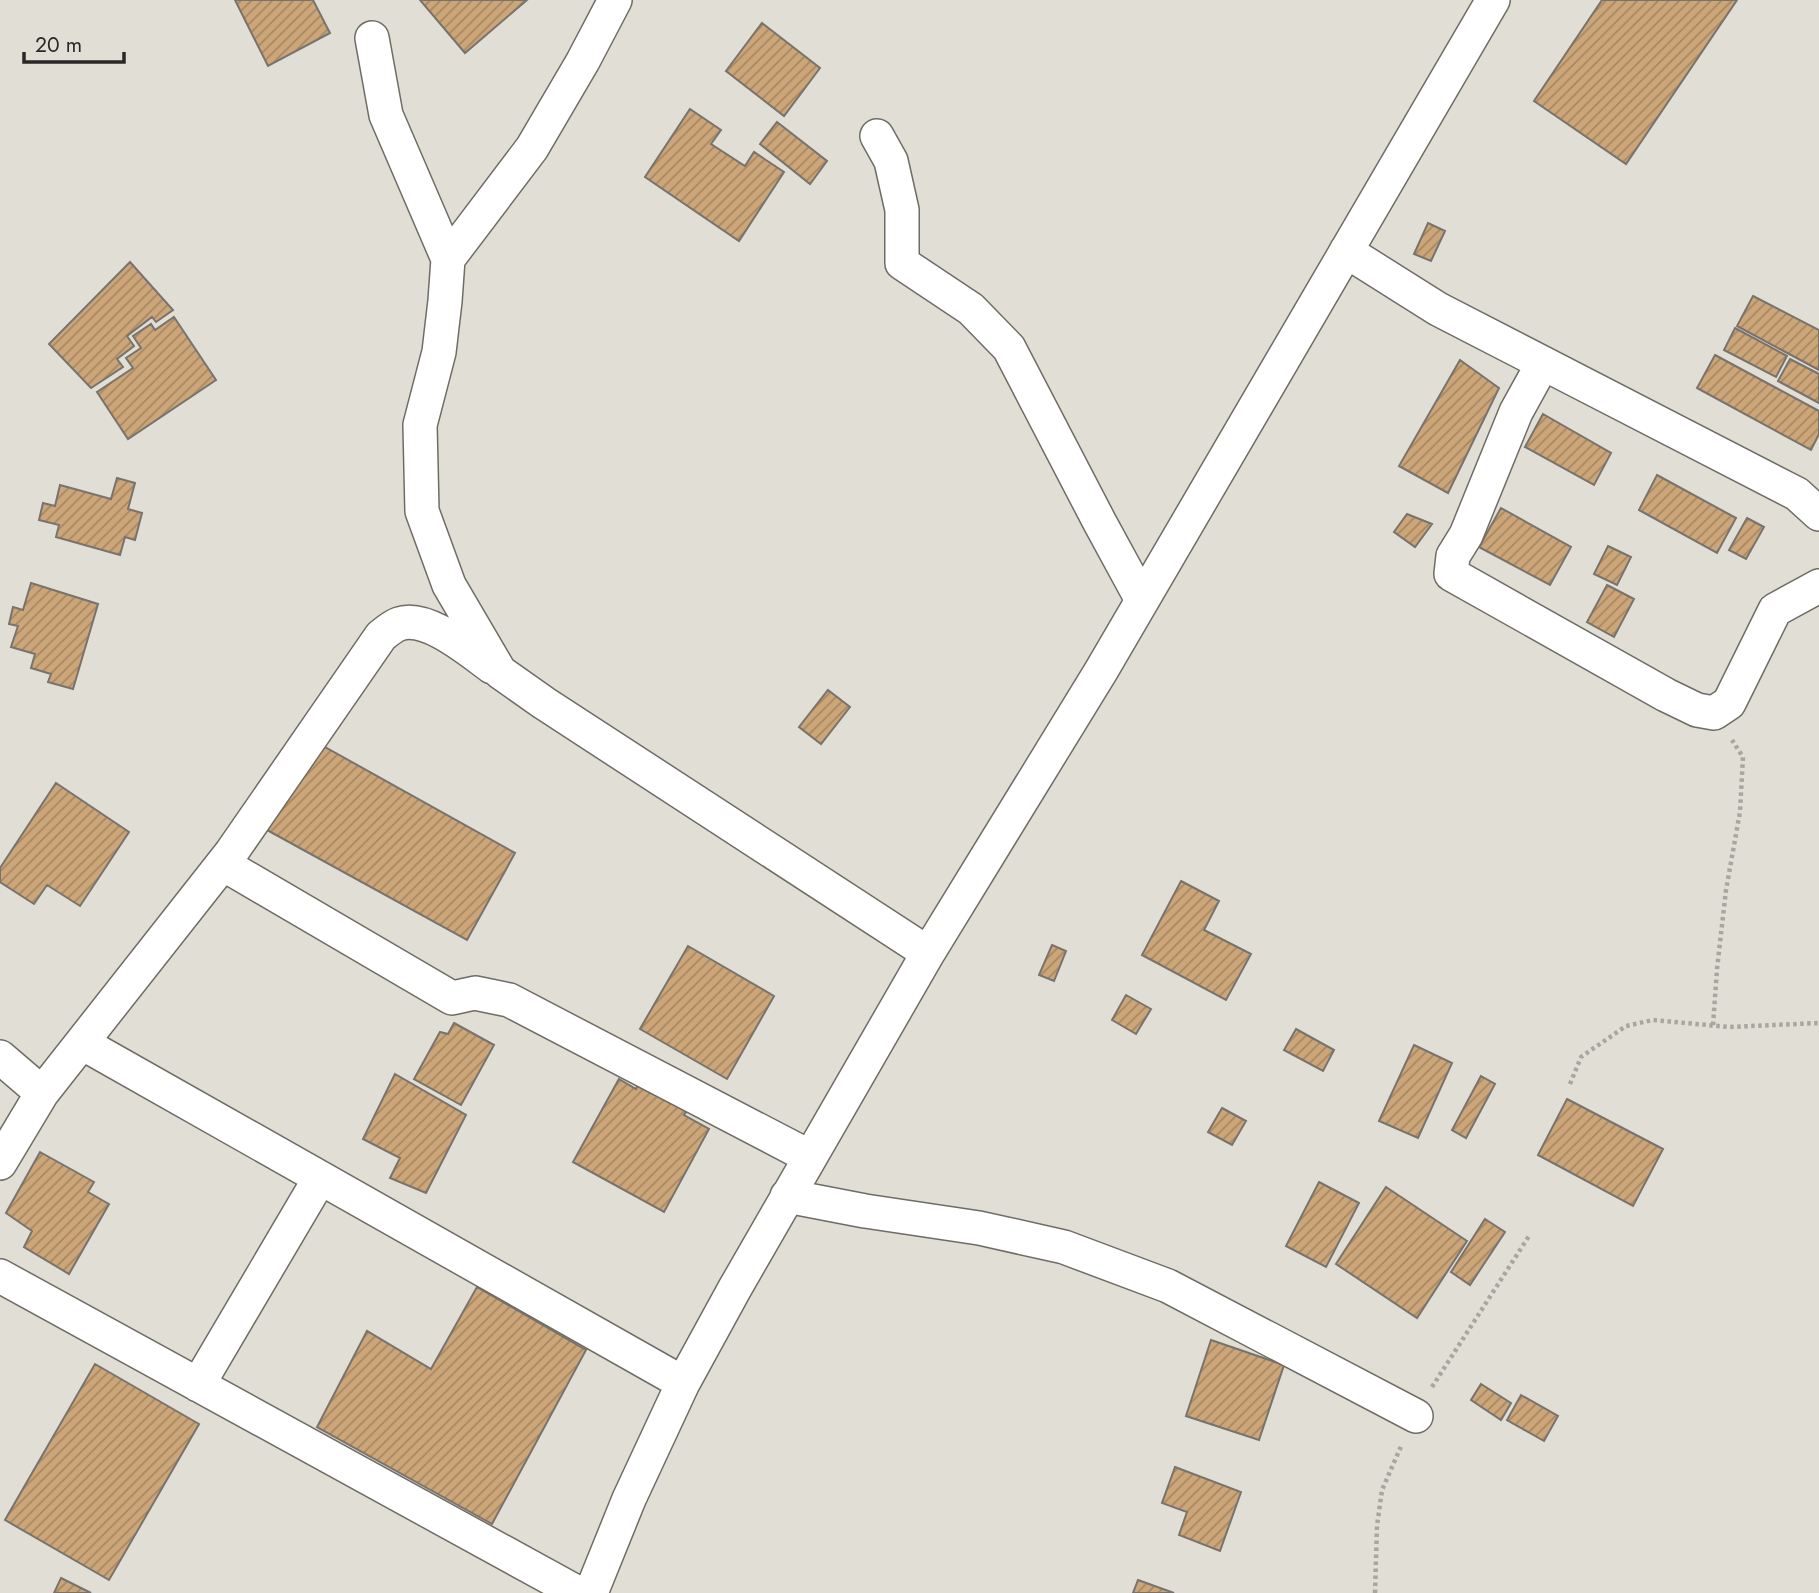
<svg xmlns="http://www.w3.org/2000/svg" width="1819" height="1593" viewBox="0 0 1819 1593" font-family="Jost,sans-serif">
<defs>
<pattern id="building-hatch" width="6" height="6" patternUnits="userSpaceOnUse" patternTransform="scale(1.75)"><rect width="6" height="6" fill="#cca678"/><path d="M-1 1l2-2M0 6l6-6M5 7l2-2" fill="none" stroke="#a68762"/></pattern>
</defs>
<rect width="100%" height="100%" fill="#e1ded6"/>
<path fill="url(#building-hatch)" stroke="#78736d" stroke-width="2" d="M235 0H313L330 33 268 66Z
M420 0H527L465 53Z
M1602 0H1737L1626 164 1534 101Z
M762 23 820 68 784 116 726 71Z
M690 109 721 130 711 144 745 166 754 152 784 172 739 241 645 177Z
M777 122 827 161 810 184 760 144Z
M1428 223 1445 231 1431 261 1414 254Z
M130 262 173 310 156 322 152 317 127 336 134 346 117 359 123 367 91 388 49 344Z
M1753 296 1819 330V370L1737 326Z
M174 317 216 380 128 439 97 392 133 368 126 358 141 348 133 336 151 324 155 330Z
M1735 328 1787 356 1776 377 1724 350Z
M1715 355 1819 411V434L1811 450 1697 388Z
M1790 359 1819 374V403L1778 381Z
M1460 360 1499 388 1448 493 1399 466Z
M1543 414 1611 453 1594 485 1525 447Z
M1657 475 1736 518 1717 553 1639 510Z
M117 478 135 483 128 509 142 513 135 540 125 537 120 555 56 537 59 525 39 520 43 503 55 506 60 485 111 499Z
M1501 508 1571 547 1550 585 1479 547Z
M1407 514 1432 524 1415 547 1394 532Z
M1747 518 1764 527 1746 559 1729 550Z
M1608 546 1631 557 1617 585 1594 574Z
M31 583 98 604 73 689 48 682 51 674 31 668 35 654 11 647 18 626 9 624 13 607 23 610Z
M1607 585 1634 599 1614 637 1587 622Z
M828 690 850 707 821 744 799 727Z
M316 742 515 853 467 940 267 830Z
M56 783 129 832 80 906 47 885 34 904 0 882V868Z
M1181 881 1219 901 1204 930 1251 954 1226 1000 1142 955Z
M1052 945 1066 951 1054 981 1039 975Z
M688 946 774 996 727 1079 640 1029Z
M1126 995 1151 1009 1136 1034 1112 1020Z
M454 1023 494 1045 461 1105 414 1079 440 1032 448 1034Z
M1296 1029 1334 1050 1323 1071 1284 1050Z
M1414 1045 1452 1063 1418 1138 1379 1121Z
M395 1074 466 1115 426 1193 390 1178 400 1158 363 1139Z
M1481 1076 1495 1084 1466 1138 1452 1130Z
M619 1079 636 1089 640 1081 689 1108 684 1115 709 1129 664 1212 573 1162Z
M1567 1099 1663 1149 1633 1206 1538 1155Z
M1222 1108 1246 1121 1232 1145 1208 1132Z
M40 1152 94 1182 88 1192 109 1204 69 1274 24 1247 32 1231 6 1213Z
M1319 1182 1359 1203 1326 1267 1286 1246Z
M1386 1187 1467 1241 1417 1318 1336 1264Z
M1485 1219 1505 1232 1470 1285 1451 1272Z
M477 1287 586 1350 492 1524 317 1427 367 1331 431 1369Z
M1211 1340 1284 1365 1259 1440 1186 1416Z
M95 1364 199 1424 109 1580 5 1520Z
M1481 1384 1511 1403 1501 1420 1471 1400Z
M1521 1395 1558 1416 1544 1441 1507 1420Z
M1175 1467 1241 1492 1220 1551 1179 1535 1187 1512 1162 1503Z
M61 1578 91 1593H54Z
M1138 1580 1174 1593H1133Z"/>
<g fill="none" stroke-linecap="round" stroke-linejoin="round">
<defs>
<path id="minor" d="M372 38 386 115 448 259 445 301 439 352 420 425 422 511 449 585 500 672 544 703 928 953
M877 136 891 161 902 210V263L971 309 1009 348 1099 521 1142 600
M1346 251 1438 309 1797 494 1819 514
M448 259 532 148 583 61 615 0
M1543 363 1516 412 1466 535 1453 556 1451 574 1666 695 1697 710 1714 713 1729 703 1775 610 1819 586
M223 864 452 998 475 993 509 1000 810 1157
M82 1043 683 1383
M0 1057 42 1093
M0 1163 42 1093 231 853 381 636C386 632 393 626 399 624 427 614 471 652 492 667
M787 1196 865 1211 979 1228 1064 1247 1168 1286 1416 1416
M0 1276 578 1593
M198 1385 320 1178
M591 1593 629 1499 683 1383 735 1288 928 953 1101 671 1493 0"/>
</defs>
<use href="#minor" stroke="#6f6c65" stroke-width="36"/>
<path stroke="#a9a6a0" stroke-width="4.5" stroke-dasharray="3.5 3.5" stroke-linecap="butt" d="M1713 1025 1717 969 1726 890 1740 812 1743 757 1732 740
M1570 1084 1581 1057 1626 1026 1653 1020 1729 1027 1819 1023
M1432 1387 1529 1236
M1375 1593 1377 1526 1382 1490 1402 1444"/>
<use href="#minor" stroke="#fff" stroke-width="33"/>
</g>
<path d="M24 52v10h100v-10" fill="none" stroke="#2a2826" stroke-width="3.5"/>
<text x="35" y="52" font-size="21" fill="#2a2826" stroke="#e1ded6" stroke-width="5" paint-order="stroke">20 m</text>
</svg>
